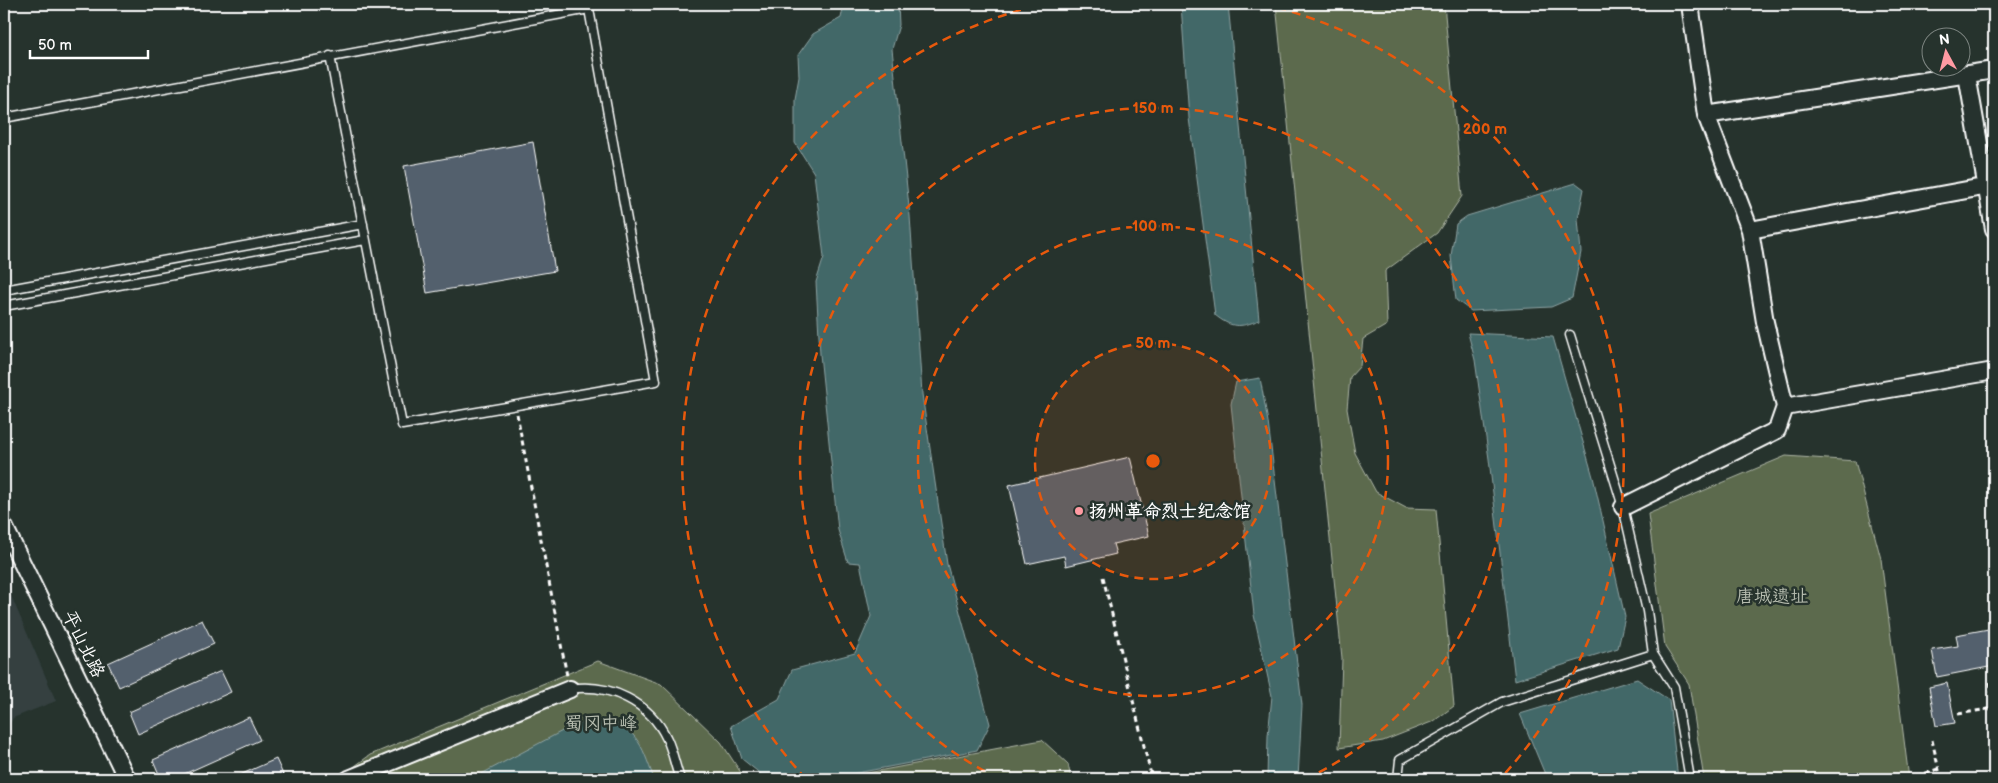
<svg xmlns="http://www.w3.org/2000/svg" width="1998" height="783" viewBox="0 0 1998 783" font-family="'Balsamiq Sans','LXGW WenKai TC',sans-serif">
<rect width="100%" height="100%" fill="#26332d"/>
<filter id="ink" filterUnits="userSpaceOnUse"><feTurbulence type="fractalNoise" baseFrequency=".02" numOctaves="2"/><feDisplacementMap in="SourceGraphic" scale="10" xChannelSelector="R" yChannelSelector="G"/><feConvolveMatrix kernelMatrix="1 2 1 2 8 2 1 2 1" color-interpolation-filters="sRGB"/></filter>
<g filter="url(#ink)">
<path fill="#344040" d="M4 579 56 701 13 718 4 735Z"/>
<path fill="#5c6b4d" stroke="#aeb5a6" d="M1276 4H1444L1462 196 1437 233 1385 271 1387 325 1363 339 1360 366 1350 377 1347 409 1355 453 1376 492 1406 508 1436 509 1454 706 1434 721 1383 741 1339 748 1342 658Z
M1786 456 1855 461 1881 559 1909 779H1704L1689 684 1665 647 1648 514Z
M598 661 661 684 721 742 745 779H337L370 755Z
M1042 740 1068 764 1071 779H836Z"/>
<path fill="#436768" stroke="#8ea4a4" d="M844 4H898L899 25 892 49 910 216 922 394 947 564 990 724 977 750 852 774 812 779H767L742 759 731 726 779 699 792 670 855 653 871 616 860 563 848 562 838 530 820 354 816 282 824 257 814 173 795 143V99L799 77 798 55 813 34 841 18Z
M1181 4H1228L1259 320C1240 328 1231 328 1215 315L1189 118Z
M1576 183 1584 189 1578 219 1581 252 1572 298 1551 307 1471 311 1456 300 1451 256 1456 224 1467 216Z
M1468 333 1553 337 1593 477 1625 617 1618 648 1515 680 1489 459 1475 360Z
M1260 378 1268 422 1302 705 1298 779H1267L1268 736 1272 696 1254 615 1231 404 1236 382Z
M1637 679 1669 700 1678 779H1547L1520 714Z
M594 720C637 723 641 744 654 779H472L568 728Z"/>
<path fill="#53606d" stroke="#fff" d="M533 142 555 271 427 293 404 166Z
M1130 457 1149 536 1113 544 1116 554 1066 566 1064 556 1027 564 1009 485Z
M202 620 214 644 119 687 108 663Z
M1994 628V666L1937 677 1932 650 1958 646 1956 635Z
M221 671 231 692 138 734 129 712Z
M1947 683 1955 723 1936 726 1929 687Z
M249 717 260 740 173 779H161L153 760Z
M276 759 285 779H231Z"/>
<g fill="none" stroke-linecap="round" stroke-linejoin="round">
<defs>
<path id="service" d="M4 118 589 9 656 381 402 425 330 56
M4 290 363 224
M4 306 365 240
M1570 335 1623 507 1647 611 1653 654 1674 687 1690 779
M570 689C609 683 650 702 667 739 673 752 675 766 680 779
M1398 779 1400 760 1502 702 1653 654"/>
<path id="minor" d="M1967 75 1994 229
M1706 115 1994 70
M1750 230 1994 185
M1785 407 1994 371
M1623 507 1777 430 1785 407 1765 322 1750 230 1706 115 1690 4
M4 526 127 779
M349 779 570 689"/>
</defs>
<use href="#service" stroke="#fff" stroke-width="11"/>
<use href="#minor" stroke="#fff" stroke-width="20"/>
<path stroke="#fff" stroke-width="3" stroke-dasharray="5 4" stroke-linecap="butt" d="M517 414 567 676
M1103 577 1152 779
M1990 682 1994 704
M1958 714 1994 708
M1932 740 1941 779
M1908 779 1938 769"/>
<use href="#service" stroke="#26332d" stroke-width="8"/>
<use href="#minor" stroke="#26332d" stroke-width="16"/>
</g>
</g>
<circle cx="1153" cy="461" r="118" fill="#e8590c" fill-opacity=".12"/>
<g fill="none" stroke="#e8590c" stroke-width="2.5" stroke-dasharray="9 6">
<circle cx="1153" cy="461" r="118"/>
<circle cx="1153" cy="461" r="235"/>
<path d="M998 778A353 353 0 1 1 1308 778"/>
<path d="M806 779A470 470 0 0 1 1043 4M1263 4A470 470 0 0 1 1500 779"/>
</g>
<circle fill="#ff9aa2" stroke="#26332d" stroke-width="2" cx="1079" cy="511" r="5"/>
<g text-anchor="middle" stroke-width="5" stroke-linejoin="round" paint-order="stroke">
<g font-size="18" font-weight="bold" fill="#fff" stroke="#26332d" text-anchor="start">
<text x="1089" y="517">扬州革命烈士纪念馆</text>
</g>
<g font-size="18" fill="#b6bcaf" stroke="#26332d">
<text x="1772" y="602">唐城遗址</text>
<text x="601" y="729">蜀冈中峰</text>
</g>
<g font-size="18" fill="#fff" stroke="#26332d">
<text transform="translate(84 644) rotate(64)" y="6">平山北路</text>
</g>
</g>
<circle cx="1153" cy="461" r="8" fill="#e8590c" stroke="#26332d" stroke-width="2.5"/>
<g font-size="15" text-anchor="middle" font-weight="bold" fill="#e8590c" stroke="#26332d" stroke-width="5" stroke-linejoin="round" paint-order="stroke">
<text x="1153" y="113">150 m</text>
<text x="1485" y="134">200 m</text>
<text x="1153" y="231">100 m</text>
<text x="1153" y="348">50 m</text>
</g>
<rect width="1998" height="783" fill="none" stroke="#26332d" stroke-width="20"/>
<rect x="10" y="10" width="1978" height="763" fill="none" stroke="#fff" stroke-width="2" filter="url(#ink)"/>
<g transform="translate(1946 52) rotate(353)"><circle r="24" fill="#26332d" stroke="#7d8581"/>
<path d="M0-4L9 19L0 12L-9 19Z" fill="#ff9aa2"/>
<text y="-8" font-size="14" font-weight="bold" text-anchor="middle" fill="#ffffff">N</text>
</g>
<path d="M30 50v8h118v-8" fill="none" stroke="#ffffff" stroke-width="2.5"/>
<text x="38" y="50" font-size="15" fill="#ffffff" stroke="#26332d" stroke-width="4" paint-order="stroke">50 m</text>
</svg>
